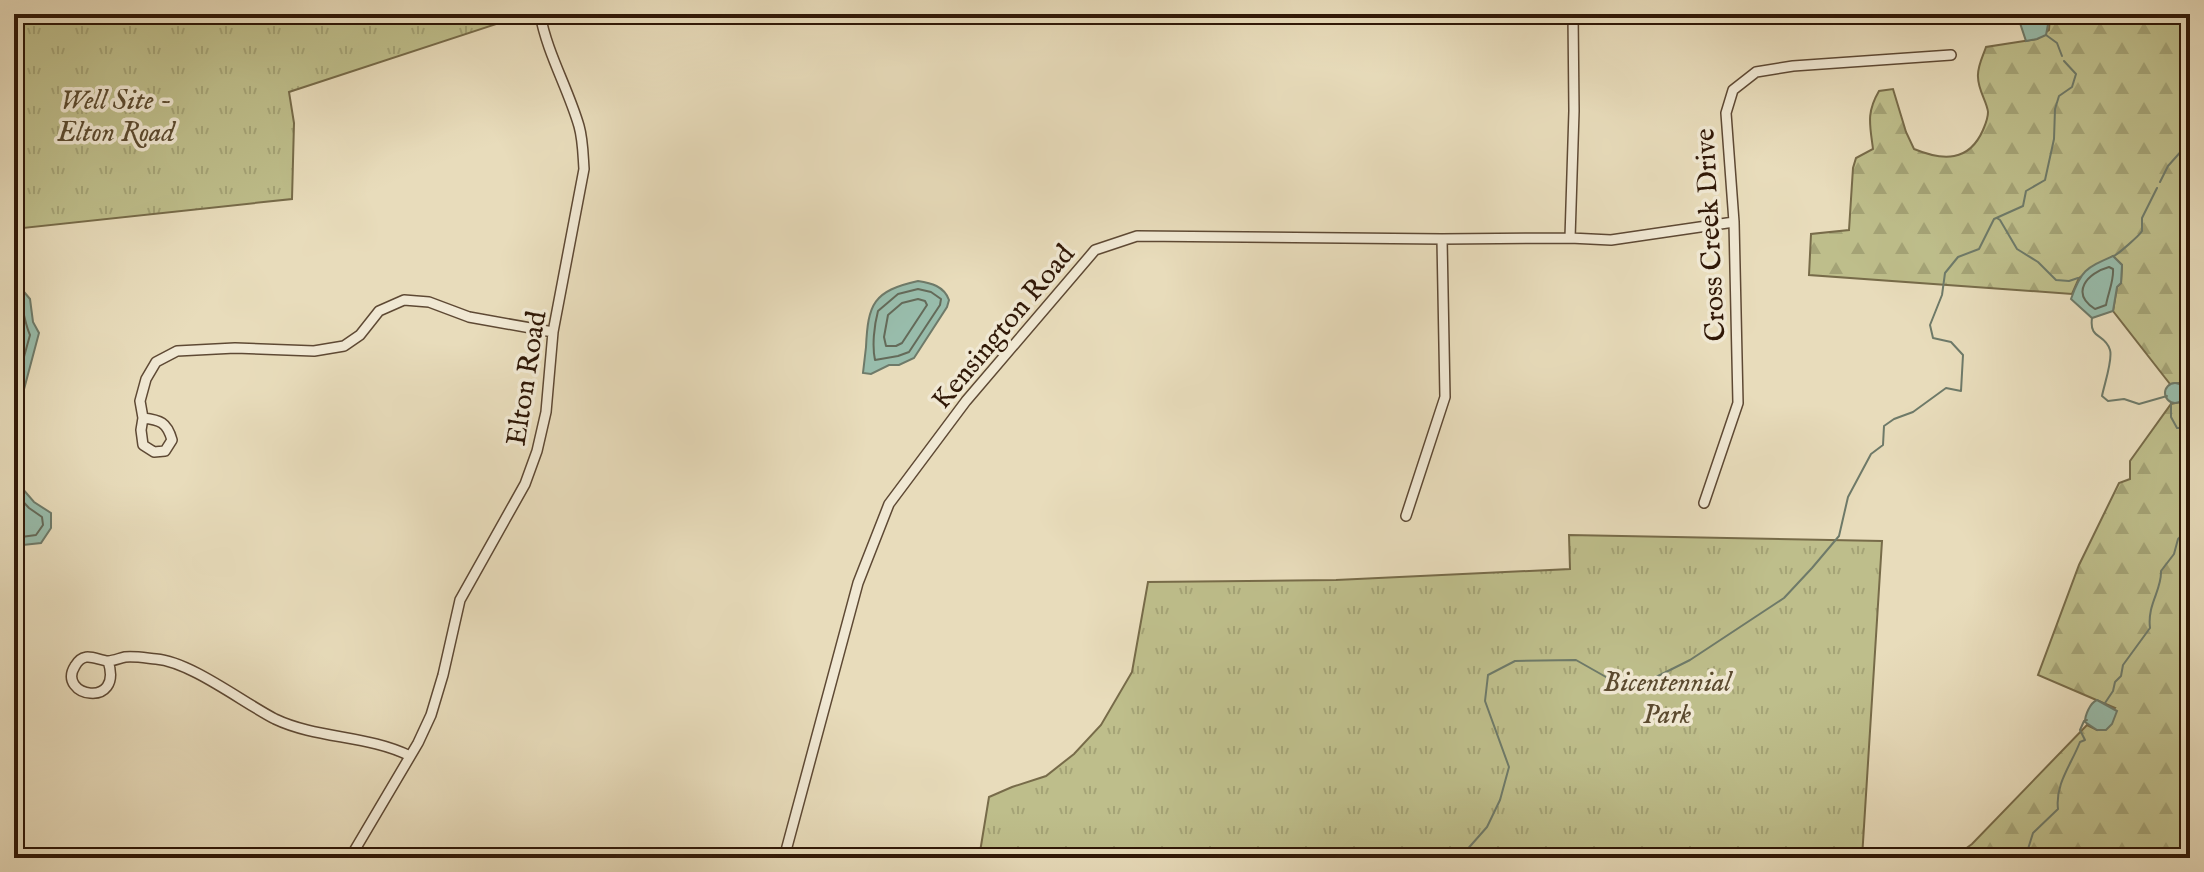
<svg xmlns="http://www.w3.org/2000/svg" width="2204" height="872" viewBox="0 0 2204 872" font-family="'IM FELL English',serif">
<defs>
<pattern id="forest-firs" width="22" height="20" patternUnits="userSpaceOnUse" patternTransform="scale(2)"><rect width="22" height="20" fill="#bebe8b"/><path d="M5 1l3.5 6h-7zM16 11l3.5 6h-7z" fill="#a4a376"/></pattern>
<pattern id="park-tufts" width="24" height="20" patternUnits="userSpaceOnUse" patternTransform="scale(2)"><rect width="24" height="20" fill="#bebe8b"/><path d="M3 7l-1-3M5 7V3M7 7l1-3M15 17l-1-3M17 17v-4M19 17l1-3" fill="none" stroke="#a4a376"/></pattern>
</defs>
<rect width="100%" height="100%" fill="#e8dcbb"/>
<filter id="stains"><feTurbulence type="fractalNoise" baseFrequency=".0025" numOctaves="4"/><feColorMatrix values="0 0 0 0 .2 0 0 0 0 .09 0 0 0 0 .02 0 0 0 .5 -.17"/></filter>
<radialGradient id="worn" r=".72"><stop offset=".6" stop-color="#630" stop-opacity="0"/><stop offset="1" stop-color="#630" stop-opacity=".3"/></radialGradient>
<path fill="url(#forest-firs)" stroke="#776b49" stroke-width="2" d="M2050 14H2190V858H1953L1972 844 2087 725 2097 730 2115 708 2038 675 2079 565 2119 483 2130 479V461L2171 404 2180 402 2179 383 2170 384 2113 311 2117 287 2121 283 2122 265 2113 256 2079 278 2072 294 1809 275 1811 234 1849 230 1853 168 1856 158 1873 149C1870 125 1866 113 1879 91L1893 89 1906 132 1914 149C1943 161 1969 162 1983 130 1985 125 1988 119 1988 112 1987 102 1978 90 1978 77 1977 67 1983 56 1986 47L2037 39 2049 30Z"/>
<path fill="url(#park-tufts)" stroke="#776b49" stroke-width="2" d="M14 14H527L289 92 294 123 292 199 14 229Z
M1569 535 1882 541 1862 858H979L989 797 1012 787 1046 776 1074 754 1101 725 1132 672 1148 582 1336 580 1570 569Z"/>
<path fill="#98bcab" stroke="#6e7a69" stroke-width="2" d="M2017 14H2050L2046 35 2037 39 2026 41Z
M2113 256 2122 265 2121 283 2117 287 2113 311 2092 318 2071 299C2081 270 2086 268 2113 256Z
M14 280 30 299 33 322 39 333 23 393 14 408Z
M918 281C931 283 944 286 949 300L947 307 914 358 899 365H889L871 374 863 373C864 365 865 356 866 347 868 304 873 291 918 281Z
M2165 393a10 10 0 1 1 20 0a10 10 0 1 1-20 0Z
M14 445 19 462 15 480 34 502 51 513V528L41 543 14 546Z
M2097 700 2117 711 2112 724 2106 730H2097L2085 722C2085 715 2090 703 2097 700Z"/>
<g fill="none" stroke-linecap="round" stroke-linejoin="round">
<path stroke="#646a59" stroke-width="2" d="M2109 267 2113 269C2114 281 2108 293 2106 305L2095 309C2070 293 2087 273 2109 267Z
M918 289 931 292 941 299 940 305 909 352 898 356 875 360C872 346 874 326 878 311L898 294Z
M14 292C25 307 23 319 30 335L14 393
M918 299 925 301 927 305 902 343 896 346H886L884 337 888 315 902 303Z
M14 492 29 508 42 517 43 525 36 535 14 538"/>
<path stroke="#6e7a69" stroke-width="2" d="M2046 35 2057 43 2062 56
M2160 182 2168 166 2184 148
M1997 218 2000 220 2017 249 2038 262 2056 280 2069 281 2078 278
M2114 256C2118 254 2139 236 2142 231V218L2157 188
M2092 318C2089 340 2105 333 2110 350 2113 360 2104 385 2102 396L2108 401 2124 399 2139 404 2167 396
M2171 404V417L2177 428H2190
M2105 703 2113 691 2115 682 2121 676 2123 665 2150 628C2147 604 2162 590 2161 571L2174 554 2178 539 2186 531 2184 502 2190 474
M1455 858 1465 852 1487 827 1500 800 1509 767 1485 701 1488 675 1515 661 1576 660 1606 677 1634 684 1654 678 1690 660 1784 598 1812 568 1839 536 1848 497 1871 454 1883 445 1884 426 1894 419 1913 412 1946 388 1961 391 1963 355 1951 342 1933 338 1930 325 1942 295 1945 273 1958 257 1979 249 1994 219 2023 206 2026 191 2045 180 2054 139 2055 109 2059 96 2072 87 2076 74 2064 61
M2018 858 2028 849 2033 833 2058 809C2055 784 2071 765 2080 742L2085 740 2080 730 2084 721 2087 720"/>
<defs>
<path id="street" d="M1570 238 1611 240 1734 222
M143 418C160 420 167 422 172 440L165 451 154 452 143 445 141 430 143 418 140 401 146 379 156 362 177 351 235 348 314 351 344 346 360 335 379 311 404 300 429 302 469 317 553 332
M1704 503 1738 403 1734 222 1726 113 1733 90 1756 72 1793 66 1951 55
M1406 516 1445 397 1442 239
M108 661C124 710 56 696 75 666 84 650 96 660 108 661 113 661 120 658 125 657 135 656 146 658 156 659 191 662 242 702 275 719 317 739 368 735 410 756
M350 858 418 743 431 715 443 675 460 600 525 484 537 451 546 412 553 332 584 169C583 155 583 140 579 126 568 88 547 53 540 14
M784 858 858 583 889 504 966 401 1095 250 1137 236 1442 239 1570 238 1574 111 1573 14"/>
</defs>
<use href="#street" stroke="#5e4934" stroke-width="12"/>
<use href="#street" stroke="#f0e8d3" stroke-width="9"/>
</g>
<g text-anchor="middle" stroke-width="7" stroke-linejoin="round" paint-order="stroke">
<g font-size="28" font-style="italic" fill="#5b4a2f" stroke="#f0e8d3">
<text x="116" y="109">Well Site -<tspan x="116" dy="32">Elton Road</tspan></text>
<text x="1667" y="691">Bicentennial<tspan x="1667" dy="32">Park</tspan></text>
</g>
<g font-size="28" fill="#301807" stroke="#f0e8d3">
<text transform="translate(1709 235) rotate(-93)" y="10">Cross Creek Drive</text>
<text transform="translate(1002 326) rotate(-50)" y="10">Kensington Road</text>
<text transform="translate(525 378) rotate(-81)" y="10">Elton Road</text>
</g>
</g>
<rect width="2204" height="872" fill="none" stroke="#e8dcbb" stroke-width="48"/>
<rect x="16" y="16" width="2172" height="840" fill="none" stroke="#301807" stroke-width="4"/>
<rect x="24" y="24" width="2156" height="824" fill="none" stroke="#301807" stroke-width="2"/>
<rect width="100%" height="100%" filter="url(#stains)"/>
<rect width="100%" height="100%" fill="url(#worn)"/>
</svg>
